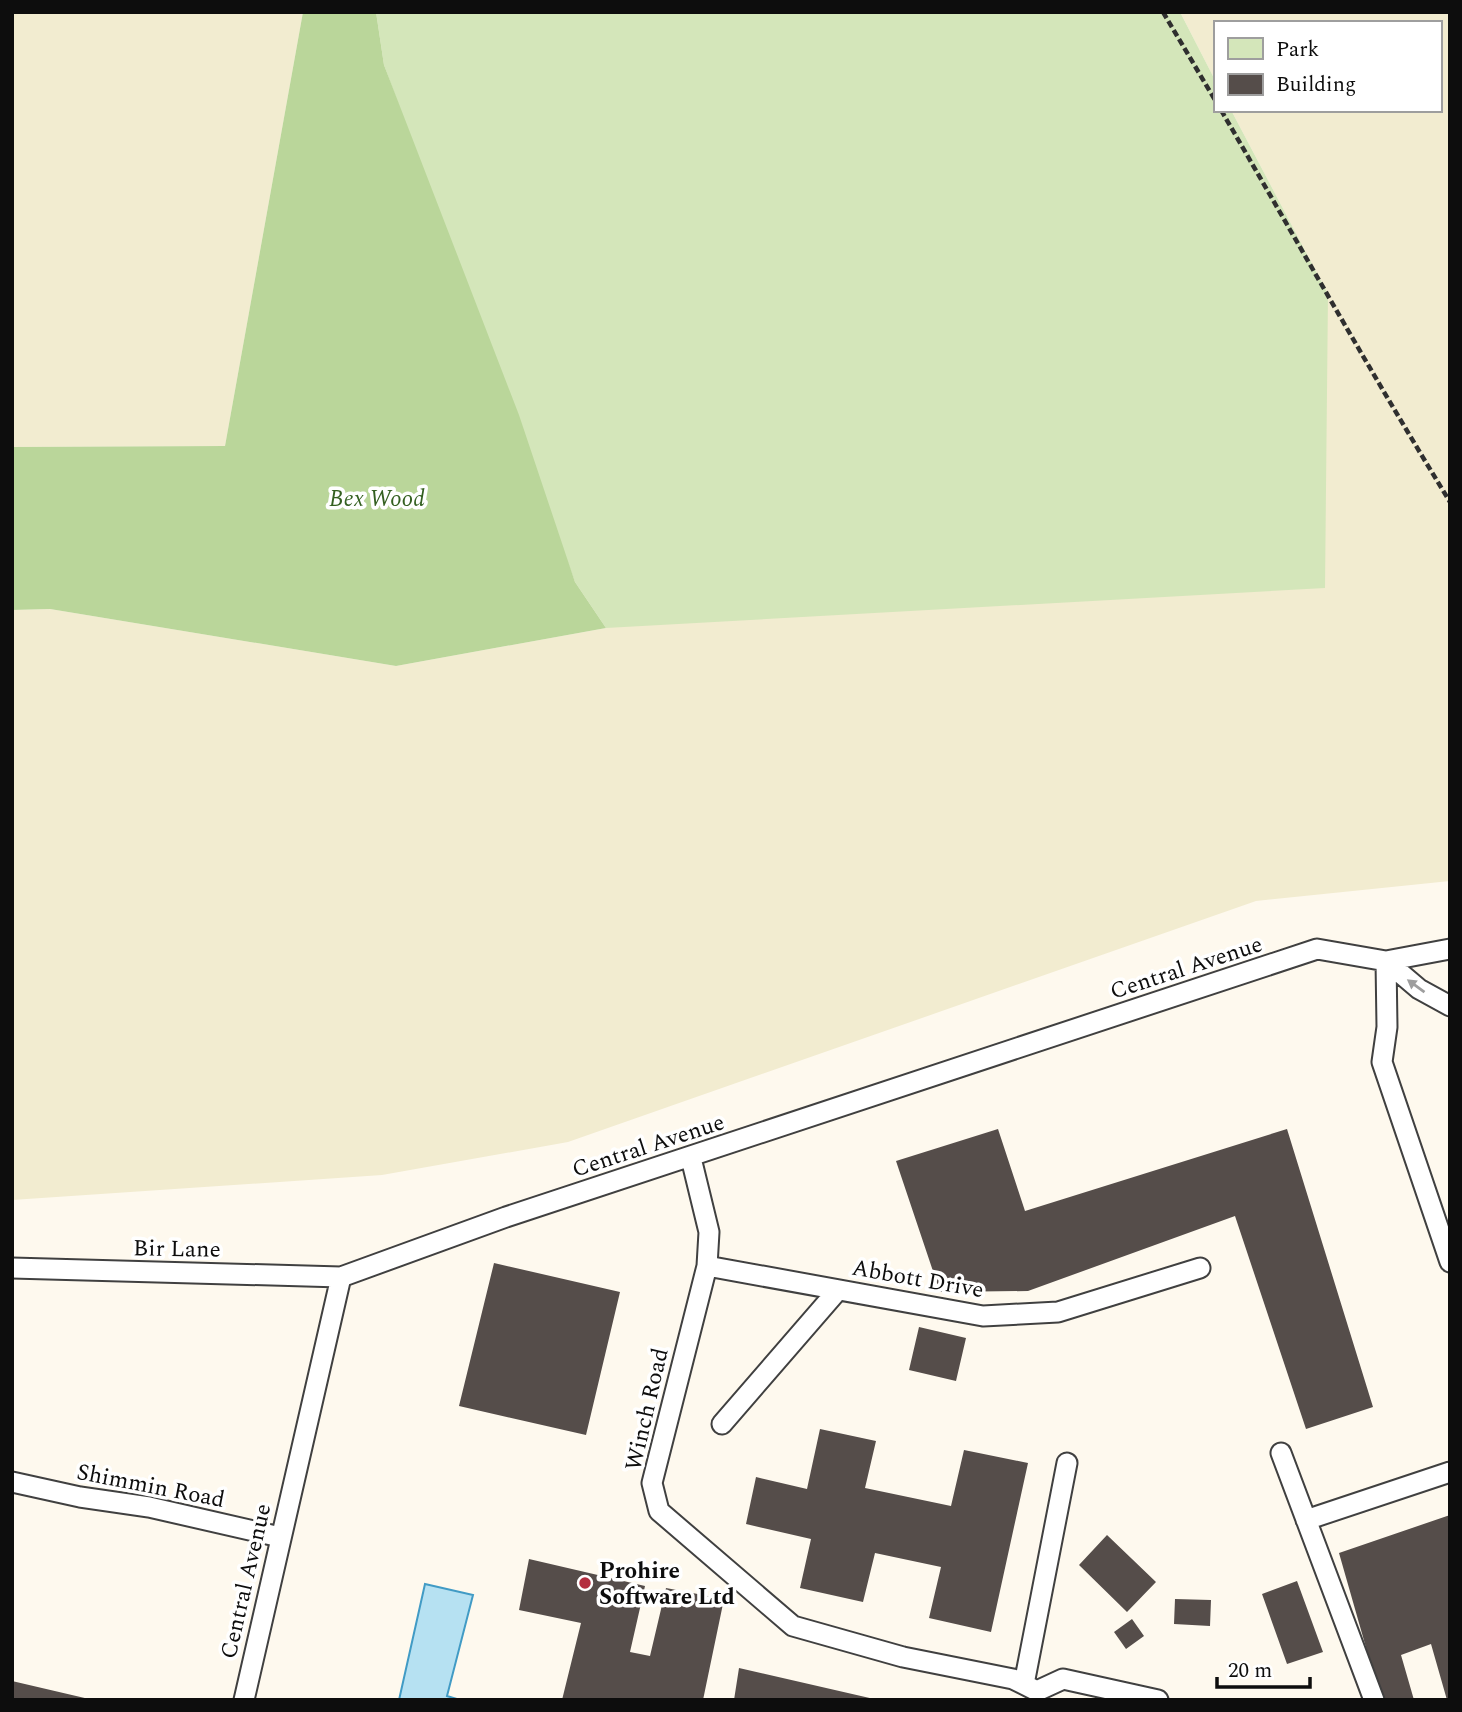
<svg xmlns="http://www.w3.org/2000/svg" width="1462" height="1712" viewBox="0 0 1462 1712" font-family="Spectral,serif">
<rect width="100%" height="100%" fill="#fef9ee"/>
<path fill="#f2ecd0" d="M12 12H303L225 446 12 447Z
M1180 12H1450V881L1256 901 568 1142 382 1175 12 1200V610L50 609 396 666 606 628 1328 294 1231 110H1439V23H1215V80Z"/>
<path fill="#d4e6ba" d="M376 12H1180L1215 80V110H1231L1328 294 1325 588 606 628 575 582 384 65Z"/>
<path fill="#bad69a" d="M303 12H376L384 65 519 415 575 582 606 628 396 666 50 609 12 610V447L225 446Z"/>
<path fill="#b6e1f2" stroke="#419bc5" stroke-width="2" d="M425 1584 473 1595 447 1696 460 1700H399Z"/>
<path fill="#554d4a" d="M998 1129 1025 1211 1287 1129 1373 1407 1306 1429 1235 1216 1028 1291 940 1292 896 1161Z
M494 1263 620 1292 586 1435 459 1406Z
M919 1327 966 1338 956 1381 909 1370Z
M820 1429 876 1441 865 1488 951 1506 964 1450 1028 1463 991 1632 929 1618 941 1567 875 1553 863 1602 800 1588 811 1539 746 1524 756 1477 807 1489Z
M1450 1515V1700H1447L1431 1644 1401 1655 1414 1700H1381L1339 1553Z
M1107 1535 1156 1582 1127 1612 1079 1565Z
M529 1559 645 1586 630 1652 650 1656 666 1588 724 1599 703 1700H562L581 1623 519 1610Z
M1297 1581 1323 1652 1287 1664 1262 1594Z
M1175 1599 1211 1600 1210 1626 1174 1624Z
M1132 1619 1144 1636 1126 1649 1114 1632Z
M739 1668 874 1699V1700H734Z
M12 1681 89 1699V1700H12Z"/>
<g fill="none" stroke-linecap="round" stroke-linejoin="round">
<defs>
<path id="lane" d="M1386 961 1387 1027 1382 1062 1450 1262
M1386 961 1419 989 1450 1006
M691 1158 709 1232 707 1266 652 1483 659 1511 793 1626 903 1657 1013 1679 1037 1691
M707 1266 983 1316 1058 1312 1200 1268
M12 1268 341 1277 506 1217 1317 949 1386 961 1450 949
M722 1424 838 1290
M1281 1453 1374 1700
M12 1482 80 1497 149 1507 280 1537
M1306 1520 1450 1472
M1024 1684 1067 1463
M1037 1691 1063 1679 1158 1700
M244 1700 341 1277"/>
</defs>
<use href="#lane" stroke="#404040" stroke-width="23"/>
<path stroke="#2f2f2f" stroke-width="4.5" stroke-dasharray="7 3.5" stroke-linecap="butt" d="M1163 12 1215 100
M1221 110C1297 241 1371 373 1450 502"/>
<use href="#lane" stroke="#fff" stroke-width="19"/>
</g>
<defs><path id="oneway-solid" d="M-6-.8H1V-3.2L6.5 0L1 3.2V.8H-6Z" transform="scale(1.75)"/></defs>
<use fill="#9e9e9e" href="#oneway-solid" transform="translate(1416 986) rotate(-144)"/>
<circle fill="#b42e3f" stroke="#fff" stroke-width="2.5" cx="585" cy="1583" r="7"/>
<g text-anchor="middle" stroke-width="7" stroke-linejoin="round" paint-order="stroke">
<g font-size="23" font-style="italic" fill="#346021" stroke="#fff">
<text x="377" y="506">Bex Wood</text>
</g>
<g font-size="23" fill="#0d0d0d" stroke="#fff">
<text transform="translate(1186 967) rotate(-18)" y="8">Central Avenue</text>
<text transform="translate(648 1145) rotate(-18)" y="8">Central Avenue</text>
<text transform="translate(177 1248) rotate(1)" y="8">Bir Lane</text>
<text transform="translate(918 1278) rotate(10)" y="8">Abbott Drive</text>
<text transform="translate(646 1409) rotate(-77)" y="8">Winch Road</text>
<text transform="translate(151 1485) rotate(11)" y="8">Shimmin Road</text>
<text transform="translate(245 1581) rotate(-77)" y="8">Central Avenue</text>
</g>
<g font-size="23" font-weight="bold" fill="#0d0d0d" stroke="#fff" text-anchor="start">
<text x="599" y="1578">Prohire<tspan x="599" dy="26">Software Ltd</tspan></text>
</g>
</g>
<rect width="1462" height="1712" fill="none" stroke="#0d0d0d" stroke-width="28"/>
<rect x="1214" y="21" width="228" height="91" fill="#ffffff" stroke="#9e9e9e" stroke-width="2"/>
<rect x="1228" y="38" width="35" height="21" fill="#d4e6ba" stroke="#9e9e9e" stroke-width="2"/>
<text x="1276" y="56" font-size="21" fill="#0d0d0d">Park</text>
<rect x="1228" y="74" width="35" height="21" fill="#554d4a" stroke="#9e9e9e" stroke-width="2"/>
<text x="1276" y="91" font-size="21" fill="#0d0d0d">Building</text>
<path d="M1217 1677v10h93v-10" fill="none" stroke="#0d0d0d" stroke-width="3.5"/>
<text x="1228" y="1677" font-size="21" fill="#0d0d0d" stroke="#ffffff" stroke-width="5" paint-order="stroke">20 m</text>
</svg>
